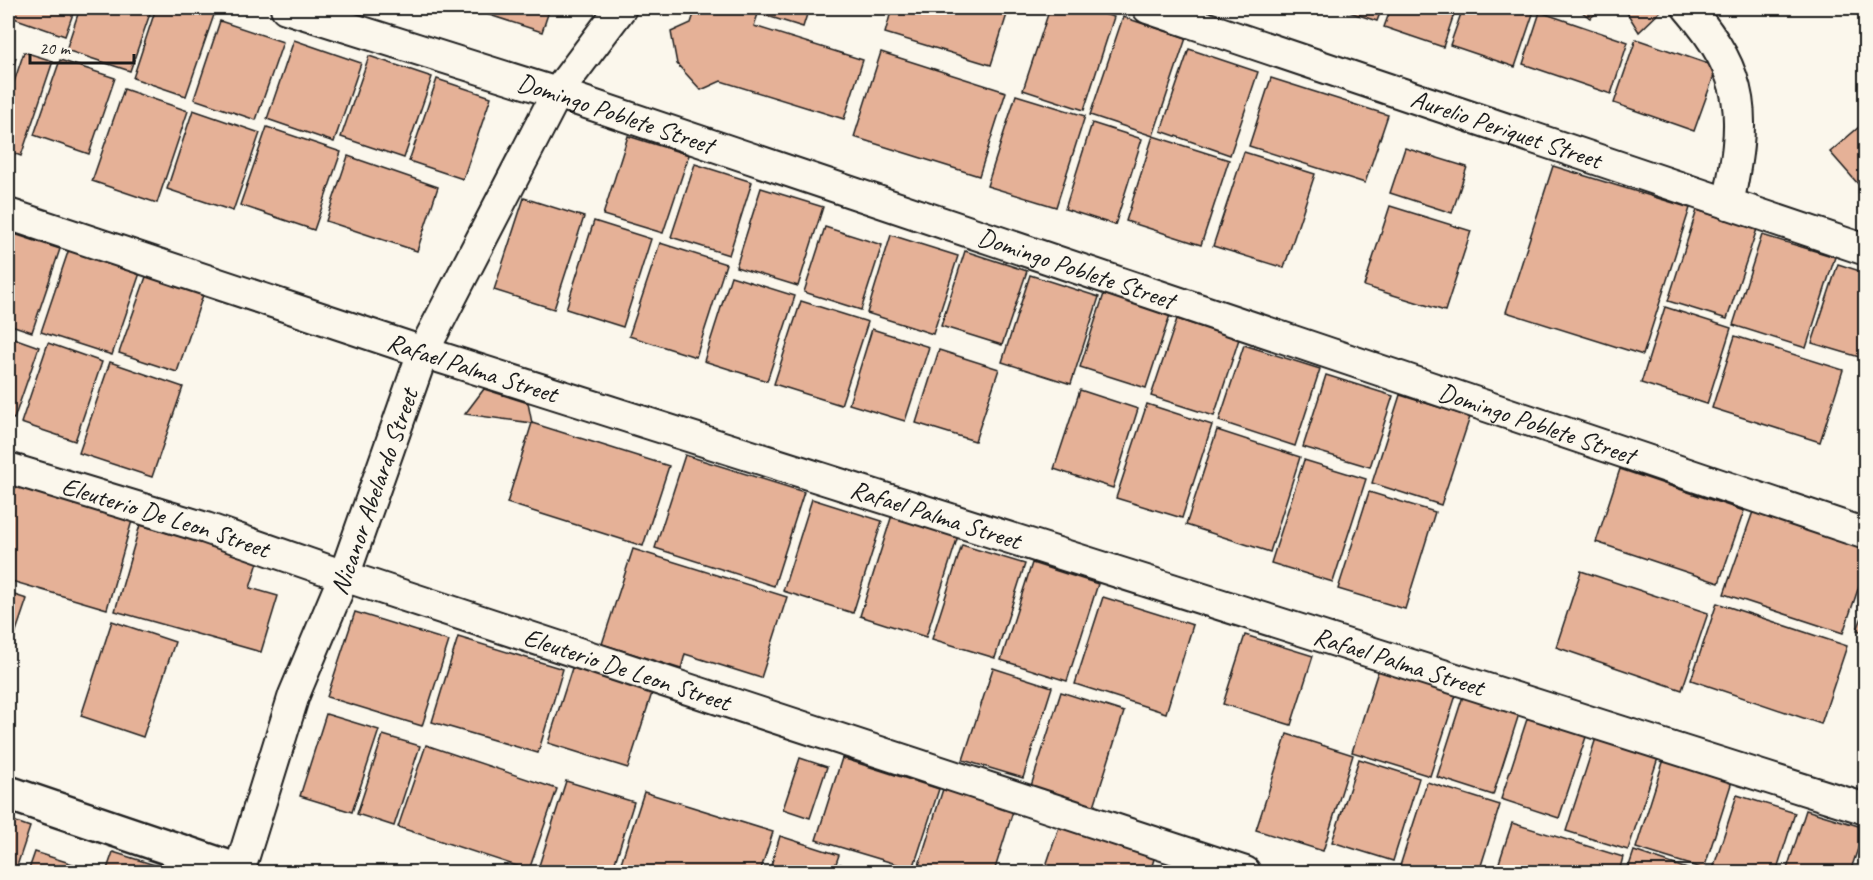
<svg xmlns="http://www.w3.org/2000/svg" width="1873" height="880" font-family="Caveat,sans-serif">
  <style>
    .building { fill: #e5b197; stroke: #1c1c1c; stroke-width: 1.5 }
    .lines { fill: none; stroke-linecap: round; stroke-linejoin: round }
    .minor-casing { stroke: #1c1c1c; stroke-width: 34 }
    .tertiary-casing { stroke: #1c1c1c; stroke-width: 38 }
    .minor { stroke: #fbf7ec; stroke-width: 30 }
    .tertiary { stroke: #fbf7ec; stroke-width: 33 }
    .labels { text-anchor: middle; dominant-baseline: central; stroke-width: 5; stroke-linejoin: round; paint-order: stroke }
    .street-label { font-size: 26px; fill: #1c1c1c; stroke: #fbf7ec }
  </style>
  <rect width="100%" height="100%" fill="#fbf7ec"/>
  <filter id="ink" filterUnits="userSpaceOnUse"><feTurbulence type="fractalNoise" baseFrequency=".0167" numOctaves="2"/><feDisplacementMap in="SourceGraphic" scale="12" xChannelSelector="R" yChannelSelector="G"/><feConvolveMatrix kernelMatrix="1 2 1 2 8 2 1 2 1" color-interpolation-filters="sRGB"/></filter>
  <g filter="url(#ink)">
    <g class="building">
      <path d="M8,8H75L65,36L8,16Z"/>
      <path d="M80,8H152L130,71L66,50Z"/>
      <path d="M156,8H202L215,12L186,96L133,78Z"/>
      <path d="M468,8H550L542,32Z"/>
      <path d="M696,8H760L754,26L863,60L844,119L721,81L701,90L677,64L671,32L691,23Z"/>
      <path d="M766,8H809L803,27L764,15Z"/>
      <path d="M892,8H1009L991,65L885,33Z"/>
      <path d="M1050,8H1083L1114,17L1084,110L1023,90Z"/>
      <path d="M1337,8H1382L1377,21Z"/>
      <path d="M1391,8H1456L1443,47L1384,27Z"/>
      <path d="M1463,8H1535L1515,67L1450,45Z"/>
      <path d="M1577,8H1603L1590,18Z"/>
      <path d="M1624,8H1664L1639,32Z"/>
      <path d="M1540,12L1628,42L1611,94L1523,64Z"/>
      <path d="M1123,17L1186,38L1153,136L1090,115Z"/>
      <path d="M220,21L283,42L256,120L194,99Z"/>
      <path d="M1636,39L1717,67L1694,131L1614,103Z"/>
      <path d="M294,40L361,63L334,142L267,119Z"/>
      <path d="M1189,49L1258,72L1230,155L1161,131Z"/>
      <path d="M24,52L53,61L21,156L8,151V100Z"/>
      <path d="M881,52L1006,92L979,176L854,137Z"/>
      <path d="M8,55L16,58L8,82Z"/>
      <path d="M369,56L432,77L404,158L341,137Z"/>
      <path d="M60,60L115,78L89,154L34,135Z"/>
      <path d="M1271,78L1388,115L1365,183L1249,146Z"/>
      <path d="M437,79L491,97L463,179L409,161Z"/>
      <path d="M124,89L188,111L157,203L92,181Z"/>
      <path d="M1016,95L1085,116L1056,207L987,186Z"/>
      <path d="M193,110L260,133L233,211L167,189Z"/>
      <path d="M1866,121V193L1830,152Z"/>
      <path d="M1092,123L1142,139L1115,225L1065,209Z"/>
      <path d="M267,127L341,152L314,230L240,205Z"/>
      <path d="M628,136L689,155L663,233L603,215Z"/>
      <path d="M1153,136L1229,160L1201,245L1126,221Z"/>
      <path d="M1405,148L1467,167L1452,213L1390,193Z"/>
      <path d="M1244,152L1315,174L1284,268L1213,246Z"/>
      <path d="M348,156L438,187L417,251L326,221Z"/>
      <path d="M695,164L752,182L729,255L671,237Z"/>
      <path d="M1553,166L1690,208L1643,355L1506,312Z"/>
      <path d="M761,188L823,207L798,286L736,267Z"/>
      <path d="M524,198L584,217L554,309L494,290Z"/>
      <path d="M1390,206L1471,231L1445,311L1364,286Z"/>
      <path d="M1697,210L1757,229L1727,319L1668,301Z"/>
      <path d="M594,221L651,239L623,327L566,309Z"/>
      <path d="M825,227L882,245L861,310L804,292Z"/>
      <path d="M8,232L60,249L32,332L8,324Z"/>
      <path d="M891,235L958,256L933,334L867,313Z"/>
      <path d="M1762,235L1835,257L1806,348L1733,325Z"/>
      <path d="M660,243L726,264L696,357L629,336Z"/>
      <path d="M69,249L140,273L112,355L41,332Z"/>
      <path d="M965,251L1027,271L1002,345L941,326Z"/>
      <path d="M1838,264L1866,273V359L1812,343Z"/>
      <path d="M147,274L204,292L177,372L119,353Z"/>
      <path d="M1030,275L1099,297L1071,384L1002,362Z"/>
      <path d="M731,276L795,296L767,381L704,361Z"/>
      <path d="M1104,294L1170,315L1146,388L1080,367Z"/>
      <path d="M801,301L868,322L841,405L774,384Z"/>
      <path d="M1665,307L1731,328L1707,404L1641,383Z"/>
      <path d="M1177,319L1239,339L1214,416L1151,396Z"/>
      <path d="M872,329L929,347L905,421L849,404Z"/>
      <path d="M8,336L39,347L14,419L8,417Z"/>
      <path d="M1735,336L1843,370L1820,442L1712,408Z"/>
      <path d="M48,343L102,362L75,441L21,423Z"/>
      <path d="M1244,345L1320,369L1295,446L1219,421Z"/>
      <path d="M939,350L999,369L975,441L916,423Z"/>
      <path d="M110,362L183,387L152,477L79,453Z"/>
      <path d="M1326,375L1393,396L1370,467L1303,447Z"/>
      <path d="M484,389L528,403L532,423L465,414Z"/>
      <path d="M1080,390L1138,409L1113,488L1054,469Z"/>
      <path d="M1400,395L1470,417L1441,505L1372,483Z"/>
      <path d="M1147,404L1212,425L1182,518L1116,498Z"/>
      <path d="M532,423L669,466L643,546L507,503Z"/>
      <path d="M1217,430L1300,457L1270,552L1186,525Z"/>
      <path d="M685,455L804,492L774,586L655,548Z"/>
      <path d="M1304,460L1366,479L1333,582L1271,563Z"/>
      <path d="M1620,469L1744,511L1719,583L1596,542Z"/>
      <path d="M8,480L133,517L107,609L8,580Z"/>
      <path d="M1369,492L1435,512L1405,609L1338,589Z"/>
      <path d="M812,499L882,521L853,613L783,591Z"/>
      <path d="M1756,503L1866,540V566L1843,633L1724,594Z"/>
      <path d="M892,515L958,536L926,637L860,616Z"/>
      <path d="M140,525L259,559L250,588L278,596L261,652L115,611Z"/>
      <path d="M962,545L1025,564L995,658L932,639Z"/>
      <path d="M633,549L787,597L761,678L685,654L681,669L602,644Z"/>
      <path d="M1032,563L1098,584L1067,681L1001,660Z"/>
      <path d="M1581,571L1708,613L1682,690L1556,647Z"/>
      <path d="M8,593L27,599L8,655Z"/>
      <path d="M1103,597L1193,625L1166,713L1075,684Z"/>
      <path d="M1717,603L1847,646L1821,724L1691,680Z"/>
      <path d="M1866,607V633L1857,630Z"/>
      <path d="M355,612L449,641L422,726L327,697Z"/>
      <path d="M112,621L175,642L143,737L81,716Z"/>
      <path d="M1245,635L1313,656L1291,725L1223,704Z"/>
      <path d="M458,637L563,669L538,753L432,722Z"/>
      <path d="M573,665L653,690L628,768L548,743Z"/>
      <path d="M1380,665L1458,689L1430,776L1352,752Z"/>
      <path d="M993,668L1052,687L1023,778L963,760Z"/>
      <path d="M1061,692L1124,712L1094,806L1031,786Z"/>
      <path d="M1464,693L1520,711L1493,795L1437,777Z"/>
      <path d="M1529,713L1588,731L1559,818L1501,799Z"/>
      <path d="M326,714L379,730L352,812L300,796Z"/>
      <path d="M1287,734L1353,755L1323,851L1256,830Z"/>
      <path d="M383,735L420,746L394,826L357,814Z"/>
      <path d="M1596,738L1658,758L1628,850L1566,831Z"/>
      <path d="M426,745L557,789L529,870L398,827Z"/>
      <path d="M1665,756L1733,778L1704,869L1636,848Z"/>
      <path d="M800,758L827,767L810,818L783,809Z"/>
      <path d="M842,758L939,789L913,869L816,840Z"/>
      <path d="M1359,759L1419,778L1393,861L1332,842Z"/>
      <path d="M566,781L634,802L612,872H537Z"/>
      <path d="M1427,782L1500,805L1479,872H1398Z"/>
      <path d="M943,789L1013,811L994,872H945L919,865Z"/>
      <path d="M644,792L773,832L760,872H618Z"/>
      <path d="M1737,795L1795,813L1776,872H1712Z"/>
      <path d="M1806,810L1865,828L1850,872H1786Z"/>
      <path d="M8,819L30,827L15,872H8Z"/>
      <path d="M1512,823L1623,857L1619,872H1496Z"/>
      <path d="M1059,827L1155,856L1150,872H1044Z"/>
      <path d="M780,836L839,855L833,872H769Z"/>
      <path d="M1634,851L1696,872H1627Z"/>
      <path d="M35,852L98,872H28Z"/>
      <path d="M113,852L177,872H106Z"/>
      <path d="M1866,853V872H1859Z"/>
      <path d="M840,864L866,872H838Z"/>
    </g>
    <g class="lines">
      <defs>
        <g id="minor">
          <path id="s1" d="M286,8L557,93L1866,534"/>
          <path id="s2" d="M1148,8L1866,250"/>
          <path d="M1688,8C1748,77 1746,118 1728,204"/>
          <path id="s3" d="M8,214L423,352L1866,809"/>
          <path id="s4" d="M8,468L206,528L344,576L1245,872"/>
          <path id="s5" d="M239,872L294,695L344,576L423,352L557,93L621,8"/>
        </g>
        <path id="tertiary" d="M8,793L241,872"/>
      </defs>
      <use href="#minor" class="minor-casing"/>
      <use href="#tertiary" class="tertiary-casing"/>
      <use href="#minor" class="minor"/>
      <use href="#tertiary" class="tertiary"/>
    </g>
  </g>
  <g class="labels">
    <g class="street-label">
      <text stroke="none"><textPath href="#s1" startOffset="346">Domingo Poblete Street</textPath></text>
      <text stroke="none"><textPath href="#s2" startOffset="378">Aurelio Periquet Street</textPath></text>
      <text stroke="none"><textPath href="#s1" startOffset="832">Domingo Poblete Street</textPath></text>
      <text stroke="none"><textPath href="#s3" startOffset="489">Rafael Palma Street</textPath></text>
      <text stroke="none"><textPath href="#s1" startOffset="1318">Domingo Poblete Street</textPath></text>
      <text stroke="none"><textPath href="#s5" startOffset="404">Nicanor Abelardo Street</textPath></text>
      <text stroke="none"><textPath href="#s3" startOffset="975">Rafael Palma Street</textPath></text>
      <text stroke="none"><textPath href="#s4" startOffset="165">Eleuterio De Leon Street</textPath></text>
      <text stroke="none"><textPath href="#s3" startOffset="1461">Rafael Palma Street</textPath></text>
      <text stroke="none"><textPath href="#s4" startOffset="651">Eleuterio De Leon Street</textPath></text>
    </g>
  </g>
  <rect width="1873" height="880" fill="none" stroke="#fbf7ec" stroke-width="30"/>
  <rect x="15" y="15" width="1843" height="850" fill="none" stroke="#1c1c1c" stroke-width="2" filter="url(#ink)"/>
  <path d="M30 54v9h104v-9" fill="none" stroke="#1c1c1c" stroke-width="3"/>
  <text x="39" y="54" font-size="18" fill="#1c1c1c" stroke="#fbf7ec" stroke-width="4.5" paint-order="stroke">20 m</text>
</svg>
